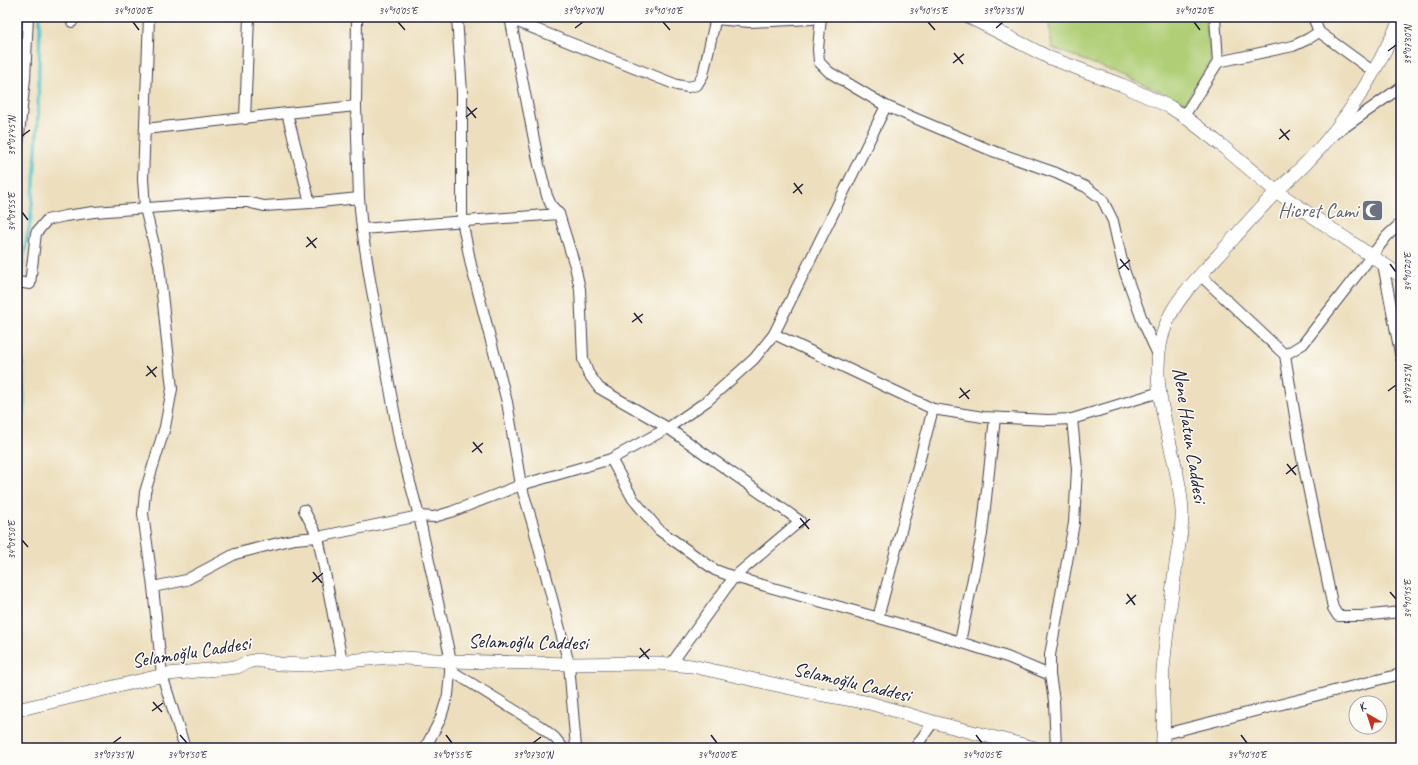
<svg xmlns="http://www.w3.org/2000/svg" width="1418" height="765" font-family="Caveat,sans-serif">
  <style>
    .green { fill: #afce75; stroke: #687858 }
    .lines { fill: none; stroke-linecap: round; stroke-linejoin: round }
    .stream { stroke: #51bfc5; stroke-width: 3.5 }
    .minor-casing { stroke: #403e4e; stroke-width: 12 }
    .tertiary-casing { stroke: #403e4e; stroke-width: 14 }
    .secondary-casing { stroke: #403e4e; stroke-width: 16 }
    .minor { stroke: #fff; stroke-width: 10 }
    .tertiary { stroke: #fff; stroke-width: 13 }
    .secondary { stroke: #fff; stroke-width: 14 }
    .ticks { fill: none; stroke: #22223b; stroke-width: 1.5 }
    .labels { text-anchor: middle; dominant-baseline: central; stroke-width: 3; stroke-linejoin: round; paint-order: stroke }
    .worship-label { font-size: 20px; fill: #5b616d; stroke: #fdfcf7; text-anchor: end }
    .street-label { font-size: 20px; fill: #22223b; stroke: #fdfcf7 }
    .neatline { fill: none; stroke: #22223b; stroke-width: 1.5 }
    .ticks-label { font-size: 10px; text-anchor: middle; fill: #22223b }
  </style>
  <rect width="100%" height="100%" fill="#fdfcf7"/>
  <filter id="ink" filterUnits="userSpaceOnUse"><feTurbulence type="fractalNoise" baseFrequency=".025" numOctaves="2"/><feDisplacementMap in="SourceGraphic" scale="8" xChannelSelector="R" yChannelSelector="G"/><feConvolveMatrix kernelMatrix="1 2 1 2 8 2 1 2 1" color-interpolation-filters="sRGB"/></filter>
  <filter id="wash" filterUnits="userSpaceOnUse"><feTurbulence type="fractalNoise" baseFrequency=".012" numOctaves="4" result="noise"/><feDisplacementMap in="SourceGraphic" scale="16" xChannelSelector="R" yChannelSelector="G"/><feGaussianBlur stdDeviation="0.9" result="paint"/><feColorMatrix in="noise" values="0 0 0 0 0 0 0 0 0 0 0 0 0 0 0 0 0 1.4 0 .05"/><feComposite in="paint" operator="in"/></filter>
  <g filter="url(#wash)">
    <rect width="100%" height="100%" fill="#eddfbd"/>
    <path class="green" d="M1048,17H1205L1211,59L1185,103L1112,71L1052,48Z"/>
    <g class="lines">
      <g class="stream">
        <path d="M17,302L23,259L30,224L34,184L38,116L40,17"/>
        <path d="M17,335L22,358L24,403L17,467"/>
      </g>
    </g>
  </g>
  <g filter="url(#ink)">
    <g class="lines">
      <defs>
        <g id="minor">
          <path d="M72,17V22"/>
          <path d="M149,17L143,179L145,208L159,265L172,389L165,427L145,492L143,514L153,587L162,675L185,748"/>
          <path d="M357,17L356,106L359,198L362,229L370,280L401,449L419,516L451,661L448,695L440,720L425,748"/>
          <path d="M457,17L462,93V220L471,265L507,402L521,485L533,525L569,664L576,748"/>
          <path d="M505,17L677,85L688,87L697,85L703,75L716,17"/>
          <path d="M510,17L539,165L547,196L551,205L559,214"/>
          <path d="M821,17L818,49L819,62L829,72L886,106L990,150L1056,173L1086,187L1102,199L1113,221L1124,270L1143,322L1159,357"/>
          <path d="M1313,17L1319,32L1374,72"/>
          <path d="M1218,62L1293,46L1308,39L1319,32"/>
          <path d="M287,113L356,106"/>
          <path d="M1184,116L1218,62L1215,17"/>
          <path d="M245,119L249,17"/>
          <path d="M145,129L287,113L310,203"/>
          <path d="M1335,134L1401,87"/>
          <path d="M17,153L25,79L28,17"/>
          <path d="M362,229L559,214L575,266L580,289L583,359L588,373L599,388L668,428L800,521L734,577L671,664"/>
          <path d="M1383,264L1401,358"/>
          <path d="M1200,275L1285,355L1301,453L1333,608L1338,616H1361L1401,612"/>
          <path d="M17,282L30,284L36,233L47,220L65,216L94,212L228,202H247L264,206L310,203L359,198"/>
          <path d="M774,334L933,409L983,417L1048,420L1072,419L1160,392"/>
          <path d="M1285,355L1303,344L1387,236L1401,223"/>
          <path d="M611,459L633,499L659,530L715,570L734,577L925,631L1007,657L1050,675"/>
          <path d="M304,510L318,537L342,661"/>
          <path d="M153,587L186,580L235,554L266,546L295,539L318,537L419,516L434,517L451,512L521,485L611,459L668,428L707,401L754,359L774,334L886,106"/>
          <path d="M878,618L933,409"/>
          <path d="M960,642L982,534L995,418"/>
          <path d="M450,670L540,726L555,738L563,748"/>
          <path d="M1164,734L1401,674"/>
          <path d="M915,748L933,722"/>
          <path d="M1056,748L1054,701L1050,675V655L1074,523L1077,469L1072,419"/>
        </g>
        <g id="tertiary">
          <path d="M969,17L1050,58L1122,85L1170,107L1184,116L1221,145L1277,192L1401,276"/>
          <path d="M17,710L168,674L237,667L248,662L257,660L279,664L306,665L389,657L451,661L569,664L657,663L692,666L813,693L870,703L933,722L1035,748"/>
          <path d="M1162,748C1166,722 1161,696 1163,670C1166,635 1171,599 1176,564C1178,547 1183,529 1182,511C1179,450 1141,382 1167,322C1177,298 1197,279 1214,260C1234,238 1254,215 1275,193C1286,182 1299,171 1310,159C1350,118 1377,69 1401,18"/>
        </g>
        <path id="secondary" d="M715,17L750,20L812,17"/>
      </defs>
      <use href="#minor" class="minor-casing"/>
      <use href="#tertiary" class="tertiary-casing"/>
      <use href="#secondary" class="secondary-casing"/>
      <use href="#minor" class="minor"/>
      <use href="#tertiary" class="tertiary"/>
      <use href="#secondary" class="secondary"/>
    </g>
  </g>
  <path class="ticks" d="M133,22L139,30M398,22L405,30M663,22L670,30M928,22L935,30M1194,22L1200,30M575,28L583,22M996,28L1003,22M1388,51L1396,45M954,53L963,64M953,63L964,54M467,107L476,118M466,117L477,108M1280,129L1289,140M22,136L30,130M1279,139L1290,130M794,183L802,194M793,193L803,184M22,212L28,220M307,237L316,248M306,247L317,238M1120,259L1129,270M1390,264L1396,272M1119,269L1130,260M634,313L642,323M632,322L643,314M147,366L156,377M146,376L157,367M960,388L969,399M1388,391L1396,385M959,398L970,390M473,442L482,453M472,452L483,443M1287,464L1296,475M1286,474L1297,465M800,518L809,529M799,528L810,519M22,540L28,547M313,572L322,583M312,582L323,573M1390,592L1396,599M1127,594L1135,605M1126,604L1136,595M640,648L649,659M639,658L650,649M153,702L162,712M152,711L163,703M180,735L187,743M446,735L452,743M711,735L717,743M976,735L982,743M1241,735L1247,743M113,743L121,737M533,743L541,737"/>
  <defs>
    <symbol id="mosque-square" viewBox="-11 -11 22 22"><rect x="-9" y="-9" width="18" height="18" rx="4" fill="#6b7280" stroke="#fdfcf7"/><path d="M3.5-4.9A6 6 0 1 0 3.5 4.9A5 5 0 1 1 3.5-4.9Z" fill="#fff"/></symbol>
  </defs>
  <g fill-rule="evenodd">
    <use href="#mosque-square" x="1360" y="198" width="25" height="25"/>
  </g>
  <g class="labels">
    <g class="worship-label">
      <text x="1358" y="210">Hicret Cami</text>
    </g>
    <g class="street-label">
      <text transform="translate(1190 435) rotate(81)">Nene Hatun Caddesi</text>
      <text transform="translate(528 642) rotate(1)">Selamoğlu Caddesi</text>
      <text transform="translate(191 652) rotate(-9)">Selamoğlu Caddesi</text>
      <text transform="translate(852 682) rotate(13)">Selamoğlu Caddesi</text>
    </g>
  </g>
  <rect width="1418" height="765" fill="none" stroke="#fdfcf7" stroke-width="44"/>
  <g transform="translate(1368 715) rotate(321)"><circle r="19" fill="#fdfcf7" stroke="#a5a5ac"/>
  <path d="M0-3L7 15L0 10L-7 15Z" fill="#c8321e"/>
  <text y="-6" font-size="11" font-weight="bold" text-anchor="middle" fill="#22223b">K</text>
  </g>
  <rect x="22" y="22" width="1374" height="721" class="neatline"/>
  <g class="ticks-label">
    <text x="133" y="14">34°10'00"E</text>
    <text x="398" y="14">34°10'05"E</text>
    <text x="583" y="14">39°07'40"N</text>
    <text x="663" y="14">34°10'10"E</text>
    <text x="928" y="14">34°10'15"E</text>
    <text x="1003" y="14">39°07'35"N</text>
    <text x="1194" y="14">34°10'20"E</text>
    <text transform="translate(1407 45) rotate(-90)" y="4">39°07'30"N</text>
    <text transform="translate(11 136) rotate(-90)" y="4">39°07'45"N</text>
    <text transform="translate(11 212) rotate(-90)" y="4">34°09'55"E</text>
    <text transform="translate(1407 272) rotate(-90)" y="4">34°10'20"E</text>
    <text transform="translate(1407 385) rotate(-90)" y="4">39°07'25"N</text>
    <text transform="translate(11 540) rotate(-90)" y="4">34°09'50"E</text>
    <text transform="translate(1407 599) rotate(-90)" y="4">34°10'15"E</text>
    <text x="113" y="758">39°07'35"N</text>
    <text x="187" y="758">34°09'50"E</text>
    <text x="452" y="758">34°09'55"E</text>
    <text x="533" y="758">39°07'30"N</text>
    <text x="717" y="758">34°10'00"E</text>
    <text x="982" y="758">34°10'05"E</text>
    <text x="1247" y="758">34°10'10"E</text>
  </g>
</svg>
